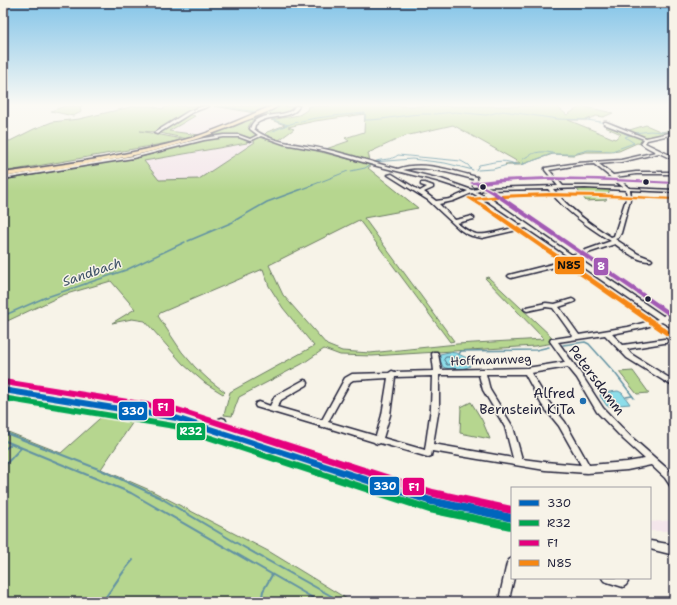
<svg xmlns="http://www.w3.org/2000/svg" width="677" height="605" font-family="'Shantell Sans',sans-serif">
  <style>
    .built { fill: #f4e6eb }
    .green { fill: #b6d68f; stroke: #6c7c65 }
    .water { fill: #8ddde9; stroke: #6292a3 }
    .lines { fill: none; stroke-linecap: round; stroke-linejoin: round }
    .shore { stroke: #4d6d81; stroke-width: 1 }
    .stream-far2 { stroke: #6292a3; stroke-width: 1 }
    .stream-far1 { stroke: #6292a3; stroke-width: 1.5 }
    .stream { stroke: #6292a3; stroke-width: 2 }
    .minor-casing { stroke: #22223b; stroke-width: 3 }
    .major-casing { stroke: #22223b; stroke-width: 3 }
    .minor { fill: #f7f3e8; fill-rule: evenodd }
    .major { fill: #faddab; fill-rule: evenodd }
    .bus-1-casing { stroke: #f7f3e8; stroke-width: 3 }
    .bus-2-casing { stroke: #f7f3e8; stroke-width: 3 }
    .bus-3-casing { stroke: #f7f3e8; stroke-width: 3 }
    .bus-4-casing { stroke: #f7f3e8; stroke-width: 3 }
    .bus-5-casing { stroke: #f7f3e8; stroke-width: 3 }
    .bus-1 { fill: #0065bd; fill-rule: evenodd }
    .bus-2 { fill: #00a651; fill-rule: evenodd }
    .bus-3 { fill: #e5007d; fill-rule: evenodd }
    .bus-4 { fill: #f68712; fill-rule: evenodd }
    .bus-5 { fill: #a25ab4; fill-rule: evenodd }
    .bus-dot { fill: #22223b; stroke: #f7f3e8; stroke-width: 1.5 }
    .poi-dot { fill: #1f6fb2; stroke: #f7f3e8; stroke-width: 1.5 }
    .labels { text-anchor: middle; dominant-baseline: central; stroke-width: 3; stroke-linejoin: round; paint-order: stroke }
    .street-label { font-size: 12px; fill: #22223b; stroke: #f7f3e8 }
    .water-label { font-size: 13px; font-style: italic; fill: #3d5166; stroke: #f7f3e8 }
    .near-street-label { font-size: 14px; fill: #22223b; stroke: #f7f3e8 }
    .near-poi-label { font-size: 14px; fill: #22223b; stroke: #f7f3e8; text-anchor: end }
    .line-badge { stroke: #f7f3e8; stroke-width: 1.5 }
    .badge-label { font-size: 11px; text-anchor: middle; font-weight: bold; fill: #fff }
    .pale-badge-label { font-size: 11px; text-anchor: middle; font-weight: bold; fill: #111 }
  </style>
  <rect width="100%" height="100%" fill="#f7f3e8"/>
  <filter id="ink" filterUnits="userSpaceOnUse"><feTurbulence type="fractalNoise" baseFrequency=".025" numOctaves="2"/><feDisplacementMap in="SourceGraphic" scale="8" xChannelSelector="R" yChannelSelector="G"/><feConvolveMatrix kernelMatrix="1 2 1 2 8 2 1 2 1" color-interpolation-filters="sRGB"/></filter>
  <g filter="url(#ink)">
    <g class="built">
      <path d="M212,106L255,113L199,135L168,131Z"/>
      <path d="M256,142L199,179L159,180L144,161Z"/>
      <path d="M3,382L136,404L202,417L426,489L469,499L512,506V511L445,498L228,428L177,414L3,385Z"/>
      <path d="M674,520V531H650V522Z"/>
    </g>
    <g class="green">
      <path d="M65,106H82H80L81,112L73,116L51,111Z"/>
      <path d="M135,106H152L162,109L169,106H204L190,111L155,132L140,131L182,139L179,141L3,172V139L10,141L34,129L52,122L79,119Z"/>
      <path d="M214,106H272L255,113Z"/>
      <path d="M279,106L293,107C287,119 253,109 248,128L257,136L248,139L229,135L194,140L225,129Z"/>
      <path d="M308,106H556L567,115L581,106L613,113L603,117L596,116L586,120H568L615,139L621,134L605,127L609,125L626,131L646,125L662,132L674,129V132L644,139L641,144L637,143L619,151L611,152H586L573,155L553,154L520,165H506L505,164L520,163L453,125L405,136L368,153L370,161L376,162L374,163L323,150L349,141L345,138L364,132L365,114L315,121L288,127L294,129L279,140L264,135L267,132L285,125L271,120L299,115L307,110Z"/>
      <path d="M188,114L195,116L169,131L199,135L188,139L160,133Z"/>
      <path d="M224,136L238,137L247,141V143L144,161L159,180L199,179L255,142L252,140L262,137L372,165L368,168L418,208L364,218L454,341L450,342L359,220L269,265L283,295L327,345L342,351L370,353L457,344L544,339L485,278L488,277L553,338L554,343L535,346L372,356L340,355L324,349L302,364L239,397L232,416L224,415L230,392L314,346L283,308L269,286L263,269L160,313L158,316L182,352L195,367L209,380L225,392L223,394L205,383L183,364L145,321L132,319L112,323L135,309L111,281L63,295L3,323V180L141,157L204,139Z"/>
      <path d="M576,188L610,189L606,200L586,201Z"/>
      <path d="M633,371L649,393L637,394L619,372Z"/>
      <path d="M471,402L482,420L490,439L460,433L461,407Z"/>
      <path d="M108,411L137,416L101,469L152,491L270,552L352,602H3V430L61,453Z"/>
    </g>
    <g class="water">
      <path d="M449,352L456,353L467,358L470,366C464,370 449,370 443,367L440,360V354Z"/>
      <path d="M618,391L622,393L630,404L607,406L600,396L601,393Z"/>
    </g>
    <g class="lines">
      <path class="shore" d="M446,357H455L464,360L465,363L447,365L444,360Z"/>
      <g class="stream-far2">
        <path d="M219,106L256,112"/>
        <path d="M3,108L8,106"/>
        <path d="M434,114L455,112L486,115L503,111L558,119L587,120L601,122L628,135"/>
        <path d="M273,120L288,125"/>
        <path d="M272,132C297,117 337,116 365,113V120C387,120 409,113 431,114"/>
        <path d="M664,132H674"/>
        <path d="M635,133L650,131L663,132"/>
        <path d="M374,162C382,158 391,161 398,155L461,161L468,165L471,169"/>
        <path d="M374,162L412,159L445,163L473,170"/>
        <path d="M524,164L522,160C531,153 540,150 552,153"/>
        <path d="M476,170L479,165C493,163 501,158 515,164"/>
        <path d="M478,170L493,169L507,165L524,164L551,154H574L588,150L612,151L634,143L625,137L633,134"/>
        <path d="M351,171L365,168L370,165"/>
        <path d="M310,186L348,171"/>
      </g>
      <g class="stream-far1">
        <path d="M234,221L267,202L313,185"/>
        <path d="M188,241L233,222"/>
        <path d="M3,316L44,298L126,270L185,242"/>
        <path d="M563,345L585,342L589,344L615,373L634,398"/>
        <path d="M459,354L461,351L536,350L549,347"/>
        <path d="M626,397L632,396"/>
      </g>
      <g class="stream">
        <path d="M3,432L101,470L159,497L240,545L342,602"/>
        <path d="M3,440L131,493L320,602"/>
        <path d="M3,450L12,444"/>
        <path d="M3,467L21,448"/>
        <path d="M102,602C113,588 121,573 133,560"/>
        <path d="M261,602L263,591L272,575"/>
      </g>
      <defs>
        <g id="minor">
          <path d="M204,106H209L191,113L157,134L154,133L189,111Z"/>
          <path d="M295,106H299C295,117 276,116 266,119C262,120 258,122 255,125L254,129C272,144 302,144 324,149C349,154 374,163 398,169C423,160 452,171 477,177V186L475,187L473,186V179C454,174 422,164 403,170L441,179L472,190L483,188L558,186L545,170V168L578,163L621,160L656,152C651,149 645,147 641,143L644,139L604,124V122H606L646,138L674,132V134L647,140L645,143L674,157V160L659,153L621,162L599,164L613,175L636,172H674V174H636L616,177L629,188L674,190V192L630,190L631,196L621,233L618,238L615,239L638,254L651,259L652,260L651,261C638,262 625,251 615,244L576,257L663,316L674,310V315L667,319L674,324V329L662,322L643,328L612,334L623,345L664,339H666L667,341L666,343H664L627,349L631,354L674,381V387L627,358L605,335L558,342L581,374L603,408L630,436L671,472L674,477V488L671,487L665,478L651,465L627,470L587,473L545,470L478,459L432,451L431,456L428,457L380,443L378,444L375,443L374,442L325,427L323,428L320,427V426L256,407L255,405L256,403L259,402L270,406L275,396L304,380L307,381L308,383L307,385L281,400L277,407L322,420L345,378L352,374L389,373L392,371L395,372L434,371L432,354L433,352H437L438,354L441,370L527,368L565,362L550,341L551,339H553L573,336L553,308L546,307L527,311L525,310L524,309L525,308L527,307L546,303L555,304L572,299L574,300L575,301L574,302L559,307L579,335L628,327L658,319L575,262L511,278L509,277L508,276L509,275L572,259L526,228L482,238L472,236L465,233L459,229L428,200L388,175L392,174L420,191L427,187L421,185V183H425L433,186V188L424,192L436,201L450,199L468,191L437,181L377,166L324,151L284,144L261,136L250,141L239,137H224L204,140L133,158L3,179V177L133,156L204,138L224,135H239L250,139L258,135L250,129C255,108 288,121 295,106ZM594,164L623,187L585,186H563L549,170L578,165ZM585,188L626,190L627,196L614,236L611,237C590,224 569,209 553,189ZM548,189C565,211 588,227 611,241L572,255L491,199L476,192L483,190ZM472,193L487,201L523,225C512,228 486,236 476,234C469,232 463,228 457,223L474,219V218L471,216L469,217L455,220L439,204L453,201ZM568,367L577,378L597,412L624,440L645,459L627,462L589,465L565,422L548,401L531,373ZM486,374H525L542,405L559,426L581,465L545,462L522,459L513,427L490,390ZM439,375H479L483,390L505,427L513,458L433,444L439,408ZM432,376L431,408L425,450L383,438L390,415L395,377ZM388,378L382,415L376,436L328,422L350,382L353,380Z"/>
          <path d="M3,387L176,415L214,427L219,419L222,418L225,419L226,421L221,430L431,497L512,514V522L431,505L176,421L3,393Z"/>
          <path d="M650,541L674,545V555L650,549Z"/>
          <path d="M512,558V578H514L510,595L512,602H502L500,595L507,563L509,560Z"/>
          <path d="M602,578H625L626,579L628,582L626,585L623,587L604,581Z"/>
        </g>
        <path id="major" d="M272,106H278C268,113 254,117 242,122C166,155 84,164 3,177V173C66,164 129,156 191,138C219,130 245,117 272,106Z"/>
      </defs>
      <use href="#minor" class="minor-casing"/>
      <use href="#major" class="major-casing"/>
      <use href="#minor" class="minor"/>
      <use href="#major" class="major"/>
      <defs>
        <path id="bus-1" d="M3,387L176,415L431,497L512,514V522L431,505L176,421L3,393Z"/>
        <path id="bus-2" d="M3,395L174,423L429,505L510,522L512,523V529L510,530L429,513L174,429L3,401Z"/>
        <path id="bus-3" d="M4,379L178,407L433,489L512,506V514L433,497L178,413L4,385L3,384V380Z"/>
        <path id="bus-4" d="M549,193L599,194L674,198V200C608,197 542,194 476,200L487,206L671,332L672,334L671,336H667L483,208L467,198L469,197L472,198L499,195Z"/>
        <path id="bus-5" d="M548,177L598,178L674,182V184C609,181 544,177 480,184L496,192L674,314V319L672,318L492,194L475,184H472L470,183L472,182L497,179Z"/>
      </defs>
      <use href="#bus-1" class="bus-1-casing"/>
      <use href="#bus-2" class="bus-2-casing"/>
      <use href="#bus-3" class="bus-3-casing"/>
      <use href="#bus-4" class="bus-4-casing"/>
      <use href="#bus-5" class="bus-5-casing"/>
      <use href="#bus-1" class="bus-1"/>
      <use href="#bus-2" class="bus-2"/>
      <use href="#bus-3" class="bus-3"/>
      <use href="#bus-4" class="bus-4"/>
      <use href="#bus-5" class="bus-5"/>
    </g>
  </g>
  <linearGradient id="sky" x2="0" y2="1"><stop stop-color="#83c4e8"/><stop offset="0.55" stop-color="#fbfaf5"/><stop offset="1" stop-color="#fbfaf5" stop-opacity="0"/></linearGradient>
  <rect width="677" height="191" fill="url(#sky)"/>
  <g class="bus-dot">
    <circle cx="646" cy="182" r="3.5"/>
    <circle cx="483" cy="187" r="3.5"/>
    <circle cx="648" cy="299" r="3.5"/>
  </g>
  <circle class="poi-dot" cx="583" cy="401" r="4"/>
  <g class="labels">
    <g class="street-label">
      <text transform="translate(491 360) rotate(-2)">Hoffmannweg</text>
    </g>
    <g class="water-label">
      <text transform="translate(92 272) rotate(-19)">Sandbach</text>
    </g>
    <g class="near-street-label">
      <text transform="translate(597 380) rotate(53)">Petersdamm</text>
    </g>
    <g class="near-poi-label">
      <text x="575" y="393">Alfred<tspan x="575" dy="16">Bernstein KiTa</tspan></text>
    </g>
  </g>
  <g class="line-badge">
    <rect x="554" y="256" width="31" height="19" rx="4" fill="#f68712"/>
    <rect x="593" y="257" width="16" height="19" rx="4" fill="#a25ab4"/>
    <rect x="152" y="398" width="23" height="19" rx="4" fill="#e5007d"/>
    <rect x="118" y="401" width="30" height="20" rx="4" fill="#0065bd"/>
    <rect x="176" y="422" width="30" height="19" rx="4" fill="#00a651"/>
    <rect x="369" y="476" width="31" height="20" rx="4" fill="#0065bd"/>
    <rect x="402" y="477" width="23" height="19" rx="4" fill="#e5007d"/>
  </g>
  <g class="badge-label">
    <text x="601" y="270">8</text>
    <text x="163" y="411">F1</text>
    <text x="133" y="415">330</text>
    <text x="191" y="435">R32</text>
    <text x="385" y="490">330</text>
    <text x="414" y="491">F1</text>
  </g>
  <g class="pale-badge-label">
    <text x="569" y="269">N85</text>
  </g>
  <rect width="677" height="605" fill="none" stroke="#f7f3e8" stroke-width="16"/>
  <rect x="8" y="8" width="661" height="589" fill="none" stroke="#22223b" stroke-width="1.5" filter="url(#ink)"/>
  <rect x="511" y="487" width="140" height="92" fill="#f7f3e8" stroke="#a29fa3"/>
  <rect x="519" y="500" width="20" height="6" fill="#0065bd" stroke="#a29fa3"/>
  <text x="547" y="507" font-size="12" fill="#22223b">330</text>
  <rect x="519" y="520" width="20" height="6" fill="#00a651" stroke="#a29fa3"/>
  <text x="547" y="527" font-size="12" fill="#22223b">R32</text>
  <rect x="519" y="540" width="20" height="6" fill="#e5007d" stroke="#a29fa3"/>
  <text x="547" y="547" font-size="12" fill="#22223b">F1</text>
  <rect x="519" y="560" width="20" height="6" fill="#f68712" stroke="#a29fa3"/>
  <text x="547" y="567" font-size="12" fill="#22223b">N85</text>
</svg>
